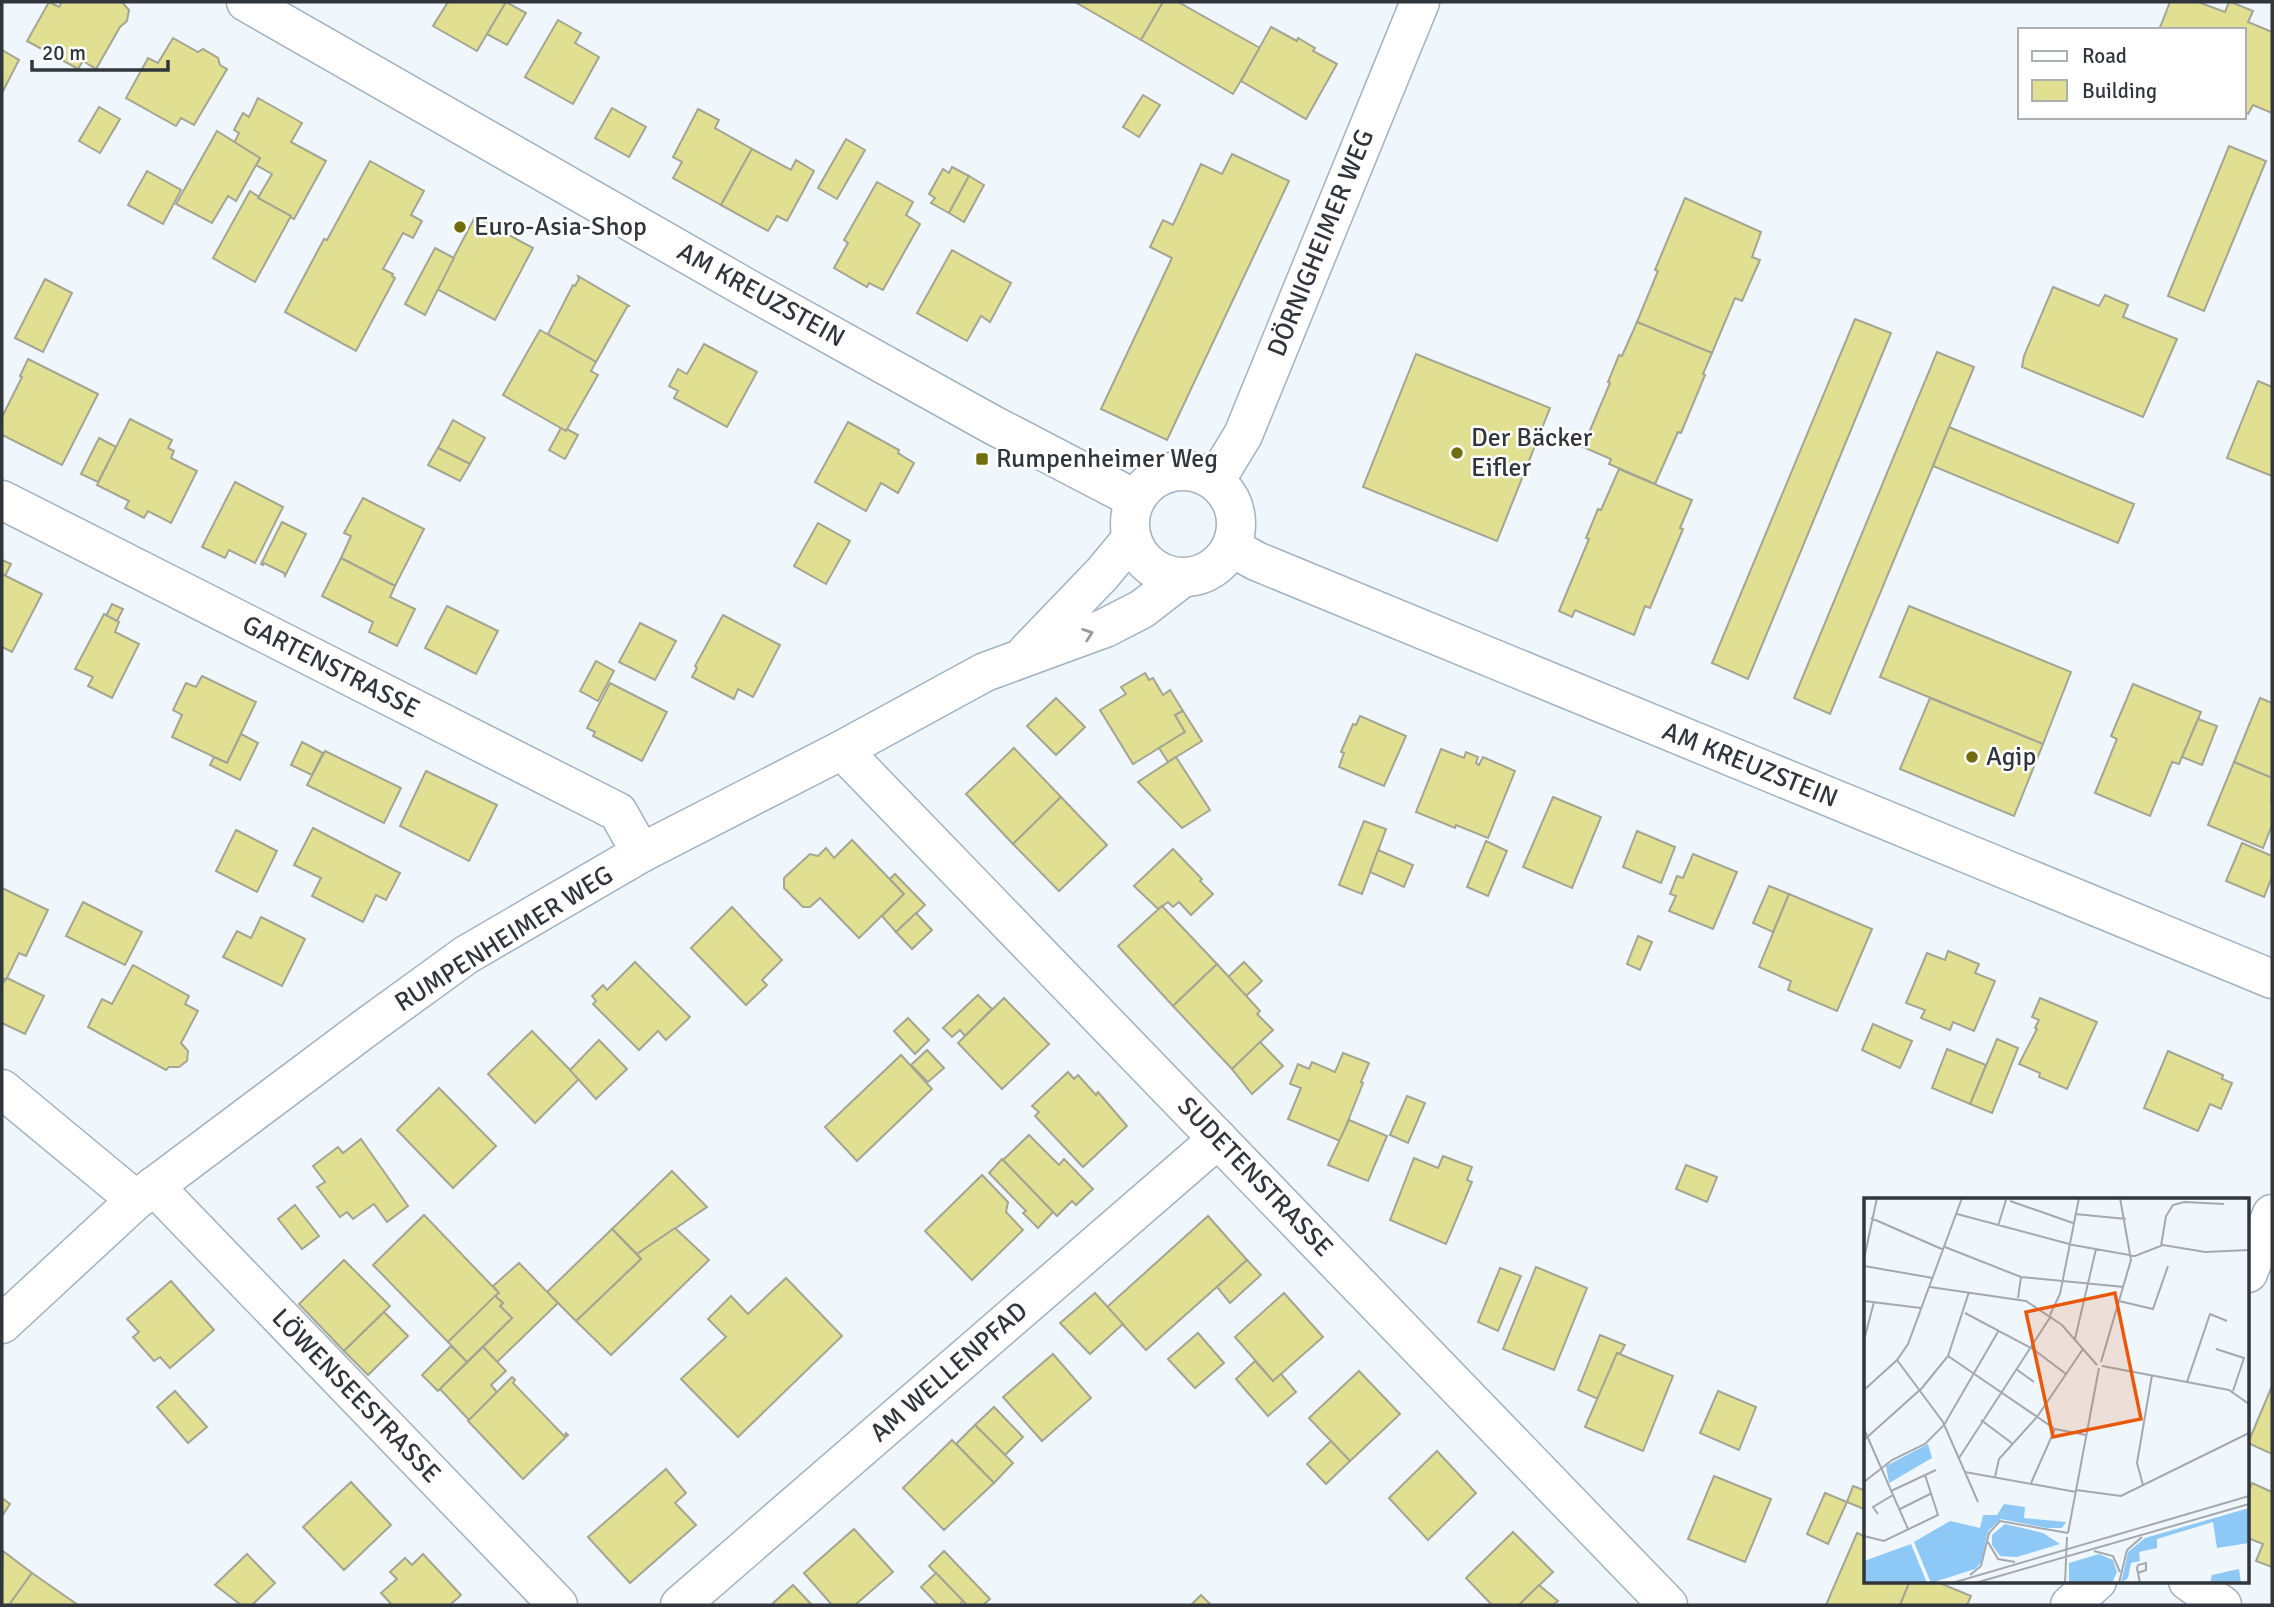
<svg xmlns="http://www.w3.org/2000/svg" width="2274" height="1607" font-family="Signika,sans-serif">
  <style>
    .building { fill: #e1e092; stroke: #a4a592; stroke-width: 2 }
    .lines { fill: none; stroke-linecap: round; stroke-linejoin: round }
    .minor-casing { stroke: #a2b2c0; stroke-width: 41 }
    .minor { stroke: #fff; stroke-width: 38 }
    .oneway { stroke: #989a9e }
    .poi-dot { fill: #706d0d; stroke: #fff; stroke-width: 2.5 }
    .labels { text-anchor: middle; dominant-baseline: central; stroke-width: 5; stroke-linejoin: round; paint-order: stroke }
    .poi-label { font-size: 26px; fill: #30363c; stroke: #fff; text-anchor: start }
    .street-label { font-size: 26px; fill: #30363c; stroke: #fff }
    .inset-road { fill: none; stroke: #a3a9af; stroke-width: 2 }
    .view { fill: #e8590c; fill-opacity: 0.15; stroke: #e8590c; stroke-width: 3.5 }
    .inset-edge { fill: none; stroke: #30363c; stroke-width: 3.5 }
  </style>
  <rect width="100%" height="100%" fill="#eff6fc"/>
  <g class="building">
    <path d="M49,2L59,7L62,2H122L129,10L127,21L120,27L96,69L83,61L78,69L27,41Z"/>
    <path d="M448,2H506L477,51L433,26Z"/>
    <path d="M506,2L526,13L507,45L487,34Z"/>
    <path d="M1075,2H1163L1141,40Z"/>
    <path d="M1163,2H1178L1260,48L1233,94L1141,40Z"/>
    <path d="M2170,2H2198L2225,12L2229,2H2231L2253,11L2248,22L2272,32V113L2253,105L2248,114L2244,112V30H2159Z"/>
    <path d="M558,20L581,33L575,43L599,57L573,104L525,77Z"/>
    <path d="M1271,27L1297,41L1298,38L1315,48L1313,51L1337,64L1306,119L1241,81Z"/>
    <path d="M173,38L198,52L203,49L218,58L220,65L227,69L194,125L181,118L176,126L126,98L148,58L158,63Z"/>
    <path d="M2,50L19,60L2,93Z"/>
    <path d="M1143,95L1160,105L1139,137L1123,127Z"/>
    <path d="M258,98L302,123L291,142L326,161L294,219L258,198L272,174L256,165L260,158L234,143L239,133L234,130L243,113L249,117Z"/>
    <path d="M99,107L120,119L100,153L79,141Z"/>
    <path d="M612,108L646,127L629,157L595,138Z"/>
    <path d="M698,109L719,120L715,128L752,149L721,205L673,178L682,162L673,157Z"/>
    <path d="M217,131L260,158L236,201L228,196L212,223L176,204Z"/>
    <path d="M846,139L865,150L837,199L818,188Z"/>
    <path d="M2229,146L2266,161L2204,311L2168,296Z"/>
    <path d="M752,149L791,170L796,160L814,171L787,221L777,216L768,231L721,205Z"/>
    <path d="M1232,154L1289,181L1167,440L1101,409L1172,258L1150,247L1163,220L1173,225L1201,164L1222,174Z"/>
    <path d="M370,161L424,191L411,215L422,221L413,238L403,233L383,269L393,274L392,276L395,278L356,351L285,312L324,239L327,240Z"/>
    <path d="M952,167L969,176L949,213L931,203L935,198L929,194L943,169L949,173Z"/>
    <path d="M147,171L181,190L163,224L128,205Z"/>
    <path d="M969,176L984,185L964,222L949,213Z"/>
    <path d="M877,182L913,202L906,215L920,224L883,290L869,283L867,287L834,268L848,243L844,240Z"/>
    <path d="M250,191L259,197L258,198L291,216L255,282L213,258Z"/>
    <path d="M1685,198L1761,232L1752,257L1760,260L1742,301L1735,298L1712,353L1637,322L1658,271L1655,270Z"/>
    <path d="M475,217L533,248L495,320L437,289Z"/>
    <path d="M435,248L454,258L425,315L405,304Z"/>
    <path d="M952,250L1011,283L990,322L981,316L967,341L917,313Z"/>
    <path d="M578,276L629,306L627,307L596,362L548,334L573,285L575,286L579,279Z"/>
    <path d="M45,279L72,293L43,352L15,338Z"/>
    <path d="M2053,287L2099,306L2105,295L2128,305L2123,317L2177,339L2143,417L2022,367L2024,356Z"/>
    <path d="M1855,319L1891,333L1748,679L1712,663Z"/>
    <path d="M1637,322L1712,353L1703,374L1705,375L1681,433L1678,432L1655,484L1609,464L1611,459L1583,447L1610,383L1608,382L1619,355L1622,356Z"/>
    <path d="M540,330L596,362L591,371L598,375L566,431L503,395Z"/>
    <path d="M704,344L757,372L727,427L674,398L678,391L669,386L678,369L687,374Z"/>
    <path d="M1937,352L1974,367L1830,714L1794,698Z"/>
    <path d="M1416,354L1550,408L1497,541L1363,487Z"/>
    <path d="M28,359L98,394L62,465L2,435V417L22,377L20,376Z"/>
    <path d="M2258,381L2272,387V476L2227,458Z"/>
    <path d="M130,419L172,440L168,448L174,451L171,458L197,471L171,523L148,511L144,518L125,508L129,501L97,485Z"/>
    <path d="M453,420L485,438L470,464L438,448Z"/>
    <path d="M848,422L899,450L898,453L914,463L898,493L881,483L866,511L815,482Z"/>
    <path d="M1949,427L2134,504L2118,543L1933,466Z"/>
    <path d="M561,428L566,431L567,429L578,435L565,459L549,450Z"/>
    <path d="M99,438L116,447L98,482L81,474Z"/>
    <path d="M438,448L470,464L460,481L428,465Z"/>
    <path d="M1619,469L1692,500L1680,528L1683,529L1650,608L1645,606L1634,635L1575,610L1572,617L1559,611L1589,539L1586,538L1598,509L1601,510Z"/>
    <path d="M235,482L283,507L255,563L229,550L225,558L202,547Z"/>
    <path d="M363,498L424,529L395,586L341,558L351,536L344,533Z"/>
    <path d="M282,522L306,534L285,576L284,573L264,563L263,565L261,564Z"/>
    <path d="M818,523L850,541L826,584L794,566Z"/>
    <path d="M341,558L395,586L390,597L415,609L397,646L369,632L373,622L322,596Z"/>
    <path d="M2,560L11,564L5,576L2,574Z"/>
    <path d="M2,574L42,594L12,652L2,647Z"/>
    <path d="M112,604L123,609L117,621L106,616Z"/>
    <path d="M447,606L498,631L476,674L425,648Z"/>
    <path d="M1909,606L2071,672L2043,744L1880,677Z"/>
    <path d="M104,614L119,622L115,632L139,644L112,698L88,686L93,677L75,669Z"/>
    <path d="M723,615L780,645L753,697L738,689L734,699L692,677L697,668L695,666Z"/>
    <path d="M640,623L676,641L655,680L619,662Z"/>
    <path d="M596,661L614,671L598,701L580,691Z"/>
    <path d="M1145,673L1149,680L1153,678L1163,695L1170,690L1183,711L1175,715L1185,732L1133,764L1100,710L1126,694L1121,687Z"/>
    <path d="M202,676L256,702L227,763L172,737L182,715L173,710L186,683L196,687Z"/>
    <path d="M610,683L667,712L642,761L593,736L595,732L587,728Z"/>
    <path d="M2133,684L2201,712L2179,764L2172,762L2150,816L2095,793L2117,739L2111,736Z"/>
    <path d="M1056,698L1085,727L1056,755L1027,726Z"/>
    <path d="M1930,698L2043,744L2014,816L1900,769Z"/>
    <path d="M2260,698L2272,703V778L2234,762Z"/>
    <path d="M1183,711L1202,741L1168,762L1159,748L1185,732L1175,715Z"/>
    <path d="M1360,716L1406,736L1384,786L1339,767L1344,753L1341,752L1353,724L1356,725Z"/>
    <path d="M2198,719L2217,726L2202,765L2182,757Z"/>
    <path d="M241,734L258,743L240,780L210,765L214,757L227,763Z"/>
    <path d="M302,742L323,753L312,775L291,765Z"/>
    <path d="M1014,748L1061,797L1013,844L966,794Z"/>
    <path d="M1441,749L1464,758L1466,752L1478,757L1476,763L1479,765L1483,757L1515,771L1488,838L1456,825L1455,828L1416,812Z"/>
    <path d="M325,751L401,788L384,823L307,785Z"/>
    <path d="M1176,757L1210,810L1182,828L1138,782Z"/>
    <path d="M2234,762L2272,778L2271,801H2272V825L2263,848L2208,825Z"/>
    <path d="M426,771L497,805L469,861L400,826Z"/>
    <path d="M1061,797L1107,845L1059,891L1013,844Z"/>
    <path d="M1553,797L1601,817L1572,888L1523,867Z"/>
    <path d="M1364,821L1386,829L1362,894L1339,885Z"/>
    <path d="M313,828L400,873L386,900L376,895L363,922L312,896L321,878L294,865Z"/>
    <path d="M236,830L277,851L257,892L216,871Z"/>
    <path d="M1637,831L1675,847L1661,883L1623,867Z"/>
    <path d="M852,840L904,894L859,938L820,898L810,907H803L784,888V878L810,854L818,856L826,848L834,858Z"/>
    <path d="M1486,841L1507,851L1488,896L1467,887Z"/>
    <path d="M2242,843L2272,856V877L2264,897L2226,881Z"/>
    <path d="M1173,849L1202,879L1200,881L1213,894L1191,915L1179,902L1173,907L1168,902L1158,909L1134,886Z"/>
    <path d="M1378,850L1413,865L1404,887L1370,872Z"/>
    <path d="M1693,854L1737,872L1713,929L1669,911L1676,896L1670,894L1677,876L1683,878Z"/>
    <path d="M895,874L925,905L896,932L882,916L904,894L890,879Z"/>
    <path d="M1769,886L1789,894L1773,932L1753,923Z"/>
    <path d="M2,888L48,910L26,956L19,953L6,980L2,978Z"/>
    <path d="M1789,894L1872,929L1837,1011L1788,990L1791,981L1759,967Z"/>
    <path d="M83,902L142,932L125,965L66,936Z"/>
    <path d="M1162,906L1217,964L1173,1006L1118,946Z"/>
    <path d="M732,907L782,960L762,980L767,985L746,1005L691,948Z"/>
    <path d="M916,913L932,930L912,949L896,932Z"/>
    <path d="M261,917L305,939L282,986L223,957L237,931L251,938Z"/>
    <path d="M1638,936L1652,942L1640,970L1627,964Z"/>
    <path d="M1948,951L1979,964L1975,973L1995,981L1974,1031L1953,1022L1950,1030L1921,1018L1925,1010L1906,1003L1927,953L1945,960Z"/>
    <path d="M635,962L690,1017L666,1040L658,1031L639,1050L593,1004L596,1001L592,996L603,985L607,990Z"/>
    <path d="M1244,962L1262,981L1246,996L1228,977Z"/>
    <path d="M1217,964L1260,1011L1257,1014L1273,1030L1232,1069L1173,1006Z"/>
    <path d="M133,965L189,996L185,1004L198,1011L181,1043L188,1051L187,1061L179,1067H169L166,1070L88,1027L102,999L112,1004Z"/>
    <path d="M7,978L44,996L25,1034L2,1023V984Z"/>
    <path d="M978,995L992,1009L965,1036L960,1030L952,1037L943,1028Z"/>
    <path d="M1004,998L1049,1044L1002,1089L958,1043Z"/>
    <path d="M2040,998L2097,1022L2067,1089L2039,1077L2040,1073L2019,1064L2037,1029L2035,1028L2039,1020L2032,1017Z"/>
    <path d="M908,1018L929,1040L915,1054L894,1031Z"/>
    <path d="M1873,1024L1912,1041L1900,1068L1862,1050Z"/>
    <path d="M532,1031L579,1079L535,1123L488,1074Z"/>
    <path d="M1997,1039L2018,1048L1992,1113L1970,1104Z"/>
    <path d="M599,1040L627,1069L596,1099L570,1070Z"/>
    <path d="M1260,1042L1283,1066L1252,1094L1232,1069Z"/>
    <path d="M1947,1049L1986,1065L1970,1104L1932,1088Z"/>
    <path d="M927,1050L944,1068L928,1082L911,1065Z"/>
    <path d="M2168,1051L2223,1075L2222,1079L2232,1083L2221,1109L2210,1104L2198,1131L2144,1108Z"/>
    <path d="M1343,1053L1369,1063L1361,1082L1363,1083L1340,1141L1288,1119L1301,1088L1290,1084L1298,1064L1309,1069L1312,1062L1335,1072Z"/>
    <path d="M901,1055L932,1089L857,1161L825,1127Z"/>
    <path d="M1068,1072L1074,1079L1078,1075L1096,1095L1098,1092L1127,1126L1083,1167L1035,1116L1039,1112L1032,1106Z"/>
    <path d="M439,1088L496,1146L453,1188L397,1130Z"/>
    <path d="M1407,1096L1425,1103L1408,1143L1390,1135Z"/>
    <path d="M1349,1120L1387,1136L1368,1181L1328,1165Z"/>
    <path d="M1029,1135L1059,1165L1064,1159L1093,1189L1076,1205L1072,1201L1057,1216L1003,1160Z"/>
    <path d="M361,1139L408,1206L387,1222L374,1204L353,1219L347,1212L340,1217L317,1187L325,1182L313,1166L338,1147L343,1153Z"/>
    <path d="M1443,1156L1472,1167L1467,1180L1472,1182L1446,1244L1390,1220L1414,1158L1438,1168Z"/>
    <path d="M1002,1159L1053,1212L1038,1228L1023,1213L1026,1211L989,1173Z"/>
    <path d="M1686,1165L1717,1177L1707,1202L1676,1189Z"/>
    <path d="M672,1171L707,1207L637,1254L612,1229Z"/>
    <path d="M982,1175L1008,1202L1006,1212L1023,1230L972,1280L925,1231Z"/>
    <path d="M295,1205L319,1236L302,1249L278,1219Z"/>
    <path d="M424,1215L499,1293L448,1342L373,1265Z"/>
    <path d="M1208,1216L1247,1260L1146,1350L1107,1307Z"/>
    <path d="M675,1228L709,1260L611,1355L576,1321L641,1259L637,1254Z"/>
    <path d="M612,1229L641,1259L576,1321L547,1292Z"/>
    <path d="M344,1260L390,1306L344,1351L299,1304Z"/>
    <path d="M1247,1260L1261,1275L1230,1303L1217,1287Z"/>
    <path d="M519,1263L558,1303L497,1362L483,1347L512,1318L500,1306L503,1303L495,1296L499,1293L493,1286Z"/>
    <path d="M1536,1267L1587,1288L1554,1370L1503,1349Z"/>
    <path d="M1500,1268L1521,1276L1498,1331L1478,1322Z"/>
    <path d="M786,1278L842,1336L738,1437L681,1379L726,1337L708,1319L731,1296L748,1314Z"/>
    <path d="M171,1281L214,1330L170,1368L160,1357L154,1361L133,1337L139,1332L127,1319Z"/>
    <path d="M1095,1293L1123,1324L1090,1354L1060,1323Z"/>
    <path d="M1284,1293L1323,1337L1273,1381L1235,1337Z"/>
    <path d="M495,1296L503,1303L500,1306L512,1318L467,1362L448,1342Z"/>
    <path d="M384,1312L408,1336L368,1375L344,1351Z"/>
    <path d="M1198,1333L1224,1363L1195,1388L1168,1359Z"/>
    <path d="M1600,1335L1625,1345L1620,1354L1617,1353L1598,1399L1578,1390Z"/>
    <path d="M451,1346L467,1362L438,1391L422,1375Z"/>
    <path d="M483,1347L506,1371L491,1385L497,1392L469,1420L440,1389Z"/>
    <path d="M1617,1353L1673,1376L1643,1451L1585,1427Z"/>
    <path d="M1053,1354L1091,1398L1042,1441L1003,1397Z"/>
    <path d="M1255,1361L1273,1381L1281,1374L1296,1392L1268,1416L1236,1379Z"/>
    <path d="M1359,1371L1400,1414L1350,1461L1309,1418Z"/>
    <path d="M512,1377L515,1380L513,1383L564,1436L566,1433L568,1435L523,1479L468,1421Z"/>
    <path d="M2272,1386V1454L2248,1443Z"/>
    <path d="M175,1391L207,1427L188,1443L157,1407Z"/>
    <path d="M1718,1391L1756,1407L1739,1450L1700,1433Z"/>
    <path d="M994,1407L1023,1437L1005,1455L975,1425Z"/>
    <path d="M975,1425L1013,1463L994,1483L956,1444Z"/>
    <path d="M952,1440L994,1483L944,1530L903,1488Z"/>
    <path d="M1331,1441L1350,1461L1326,1484L1307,1464Z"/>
    <path d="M1437,1451L1476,1493L1428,1540L1389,1498Z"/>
    <path d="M666,1469L686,1493L675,1503L696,1525L630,1583L588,1537Z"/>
    <path d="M1714,1476L1771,1499L1745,1562L1688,1539Z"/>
    <path d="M351,1482L391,1525L344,1570L303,1527Z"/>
    <path d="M2252,1483L2272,1492V1567L2256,1561L2263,1544L2248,1538V1494Z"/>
    <path d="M1853,1486L1866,1491V1510L1847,1502Z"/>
    <path d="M1825,1493L1847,1502L1828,1544L1807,1534Z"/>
    <path d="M2,1498L10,1504L2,1516Z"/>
    <path d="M854,1529L893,1572L855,1605H832L804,1573Z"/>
    <path d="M1513,1532L1553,1572L1519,1605H1492L1466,1578Z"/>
    <path d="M1857,1533L1866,1537V1581H1910L1900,1605H1826Z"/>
    <path d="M3,1551L32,1573L9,1605H2Z"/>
    <path d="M944,1551L990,1599L983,1605H967L929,1566Z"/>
    <path d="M247,1554L275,1583L252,1605H241L215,1585Z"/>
    <path d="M423,1554L461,1595L450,1605H392L381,1593L397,1579L390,1572L405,1558L412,1565Z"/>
    <path d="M32,1573L78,1605H9Z"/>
    <path d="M936,1573L963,1601L959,1605H938L921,1587Z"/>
    <path d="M1910,1581H1935L1971,1596L1967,1605H1900Z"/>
    <path d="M793,1585L812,1605H771Z"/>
    <path d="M1539,1585L1558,1601L1553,1605H1519Z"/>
    <path d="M1201,1595L1211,1605H1191Z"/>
  </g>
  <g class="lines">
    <defs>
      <g id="minor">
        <path d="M246,2L757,294L993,425L1135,499"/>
        <circle cx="1183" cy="524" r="53"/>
        <path d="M1215,481L1243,435L1420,2"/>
        <path d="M2,500L618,812L641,853"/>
        <path d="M1231,547L1256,561L2272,979"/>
        <path d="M1027,652L1102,574L1131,539"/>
        <path d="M842,750L1668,1605"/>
        <path d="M2,1089L136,1200"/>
        <path d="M154,1186L558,1605"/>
        <path d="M2248,1273L2272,1214"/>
        <path d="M2,1324L136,1200L364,1029L466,955L641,853L842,750L985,672L1105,628L1142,609L1182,578"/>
        <path d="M2188,1581L2222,1605"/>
        <path d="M680,1605L1218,1139"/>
        <path d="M2070,1605L2097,1581"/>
      </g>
    </defs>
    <use href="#minor" class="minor-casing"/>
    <use href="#minor" class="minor"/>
  </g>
  <defs><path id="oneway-chevron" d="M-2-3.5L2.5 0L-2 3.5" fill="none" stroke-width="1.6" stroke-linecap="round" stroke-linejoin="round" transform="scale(1.75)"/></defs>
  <use class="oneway" href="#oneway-chevron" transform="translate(1088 634) rotate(-19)"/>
  <g class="poi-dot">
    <circle cx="460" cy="227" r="7"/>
    <circle cx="1457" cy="453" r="7"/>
    <rect x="975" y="452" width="14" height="14" rx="3.5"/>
    <circle cx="1972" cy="757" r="7"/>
  </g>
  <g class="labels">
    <g class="poi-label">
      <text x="474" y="227">Euro-Asia-Shop</text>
      <text x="1471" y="438">Der Bäcker<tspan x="1471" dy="30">Eifler</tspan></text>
      <text x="996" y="459">Rumpenheimer Weg</text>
      <text x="1986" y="757">Agip</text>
    </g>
    <g class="street-label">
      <text transform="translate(1321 243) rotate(-68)">DÖRNIGHEIMER WEG</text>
      <text transform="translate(761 295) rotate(29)">AM KREUZSTEIN</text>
      <text transform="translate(331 667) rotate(27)">GARTENSTRASSE</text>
      <text transform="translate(1750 765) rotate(22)">AM KREUZSTEIN</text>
      <text transform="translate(504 939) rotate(-32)">RUMPENHEIMER WEG</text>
      <text transform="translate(1255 1177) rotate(46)">SUDETENSTRASSE</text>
      <text transform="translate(949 1372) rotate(-41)">AM WELLENPFAD</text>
      <text transform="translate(356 1396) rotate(46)">LÖWENSEESTRASSE</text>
    </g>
  </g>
  <g transform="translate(1864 1198)">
    <rect width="385" height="385" fill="#eff6fc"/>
    <path d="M64,246L68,260L25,285L22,268ZM140,306L161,309L160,320L202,324L198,330H183L137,321L124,333L117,365L111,371L67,385L50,344L86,323L116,330L119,317H133ZM385,310V345L353,350L349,324L293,341V350L275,354L276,363L267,365L264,380L257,385L264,354L281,340ZM141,326L179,335L196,346L153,359L136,358L128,347V337ZM47,346L63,385H0V363ZM235,356L249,362L253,374L248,385H205V365ZM375,371L377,385H346L348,377Z" fill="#8ec8f7"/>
    <path class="inset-road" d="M146,3L209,25M93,16L209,47L271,58L299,47L341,54L385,52M211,16L262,21M7,20L80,52M134,28L142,2M297,48L302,18L309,7L320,4L360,6M81,49L157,79L260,89M0,61L13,0M0,68L69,80M66,89L162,103L198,127L233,167M154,100L157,79M0,103L57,110M255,103L289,111L304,68M101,115L169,151L202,176M186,117L196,96L215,0M211,141L232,51M0,142L10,104M352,151L380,160L369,193M84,158L191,231L222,237M33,162L79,224L114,304M237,164L267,62L256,0M238,168L365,192L385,206M152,171L170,184M323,184L346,116L363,123M0,192L33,162L44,146L98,0M117,222L149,246M0,231L44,331M0,242L58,190L84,158L105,94M95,260L187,118M101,274L212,294M131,279L135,261L173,219L219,151M0,284L28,262L61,246L80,227L135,132M167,285L191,231M279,287L273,265L288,177M212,292L257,298L385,235M27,293L72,272M36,311L68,295M14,316L9,309L29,297M204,335L235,170M0,338L20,343L74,317L61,277M124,344L134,361L151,364M230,353L249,358L256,374M274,375L282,372V365L274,367L273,370L276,385M106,377L117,368L125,335L136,323L204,335M88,385L385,298M111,385L385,306M201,385L203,339M255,385L263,352L278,339"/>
    <path class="view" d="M251,95L277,221L189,239L162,114Z"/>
    <rect width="385" height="385" class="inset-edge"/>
  </g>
  <rect width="2274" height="1607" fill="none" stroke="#30363c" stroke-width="7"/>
  <rect x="2018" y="28" width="228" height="91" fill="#ffffff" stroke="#acafb1" stroke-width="2"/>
  <rect x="2032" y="51" width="35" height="10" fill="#ffffff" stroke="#acafb1" stroke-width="2"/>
  <text x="2082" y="63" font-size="21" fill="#30363c">Road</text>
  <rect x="2032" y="80" width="35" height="21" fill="#e1e092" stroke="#acafb1" stroke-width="2"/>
  <text x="2082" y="98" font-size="21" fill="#30363c">Building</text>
  <path d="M32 60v10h136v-10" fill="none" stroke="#30363c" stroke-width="3.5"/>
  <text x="42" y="60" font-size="21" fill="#30363c" stroke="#ffffff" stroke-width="5" paint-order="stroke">20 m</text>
</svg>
